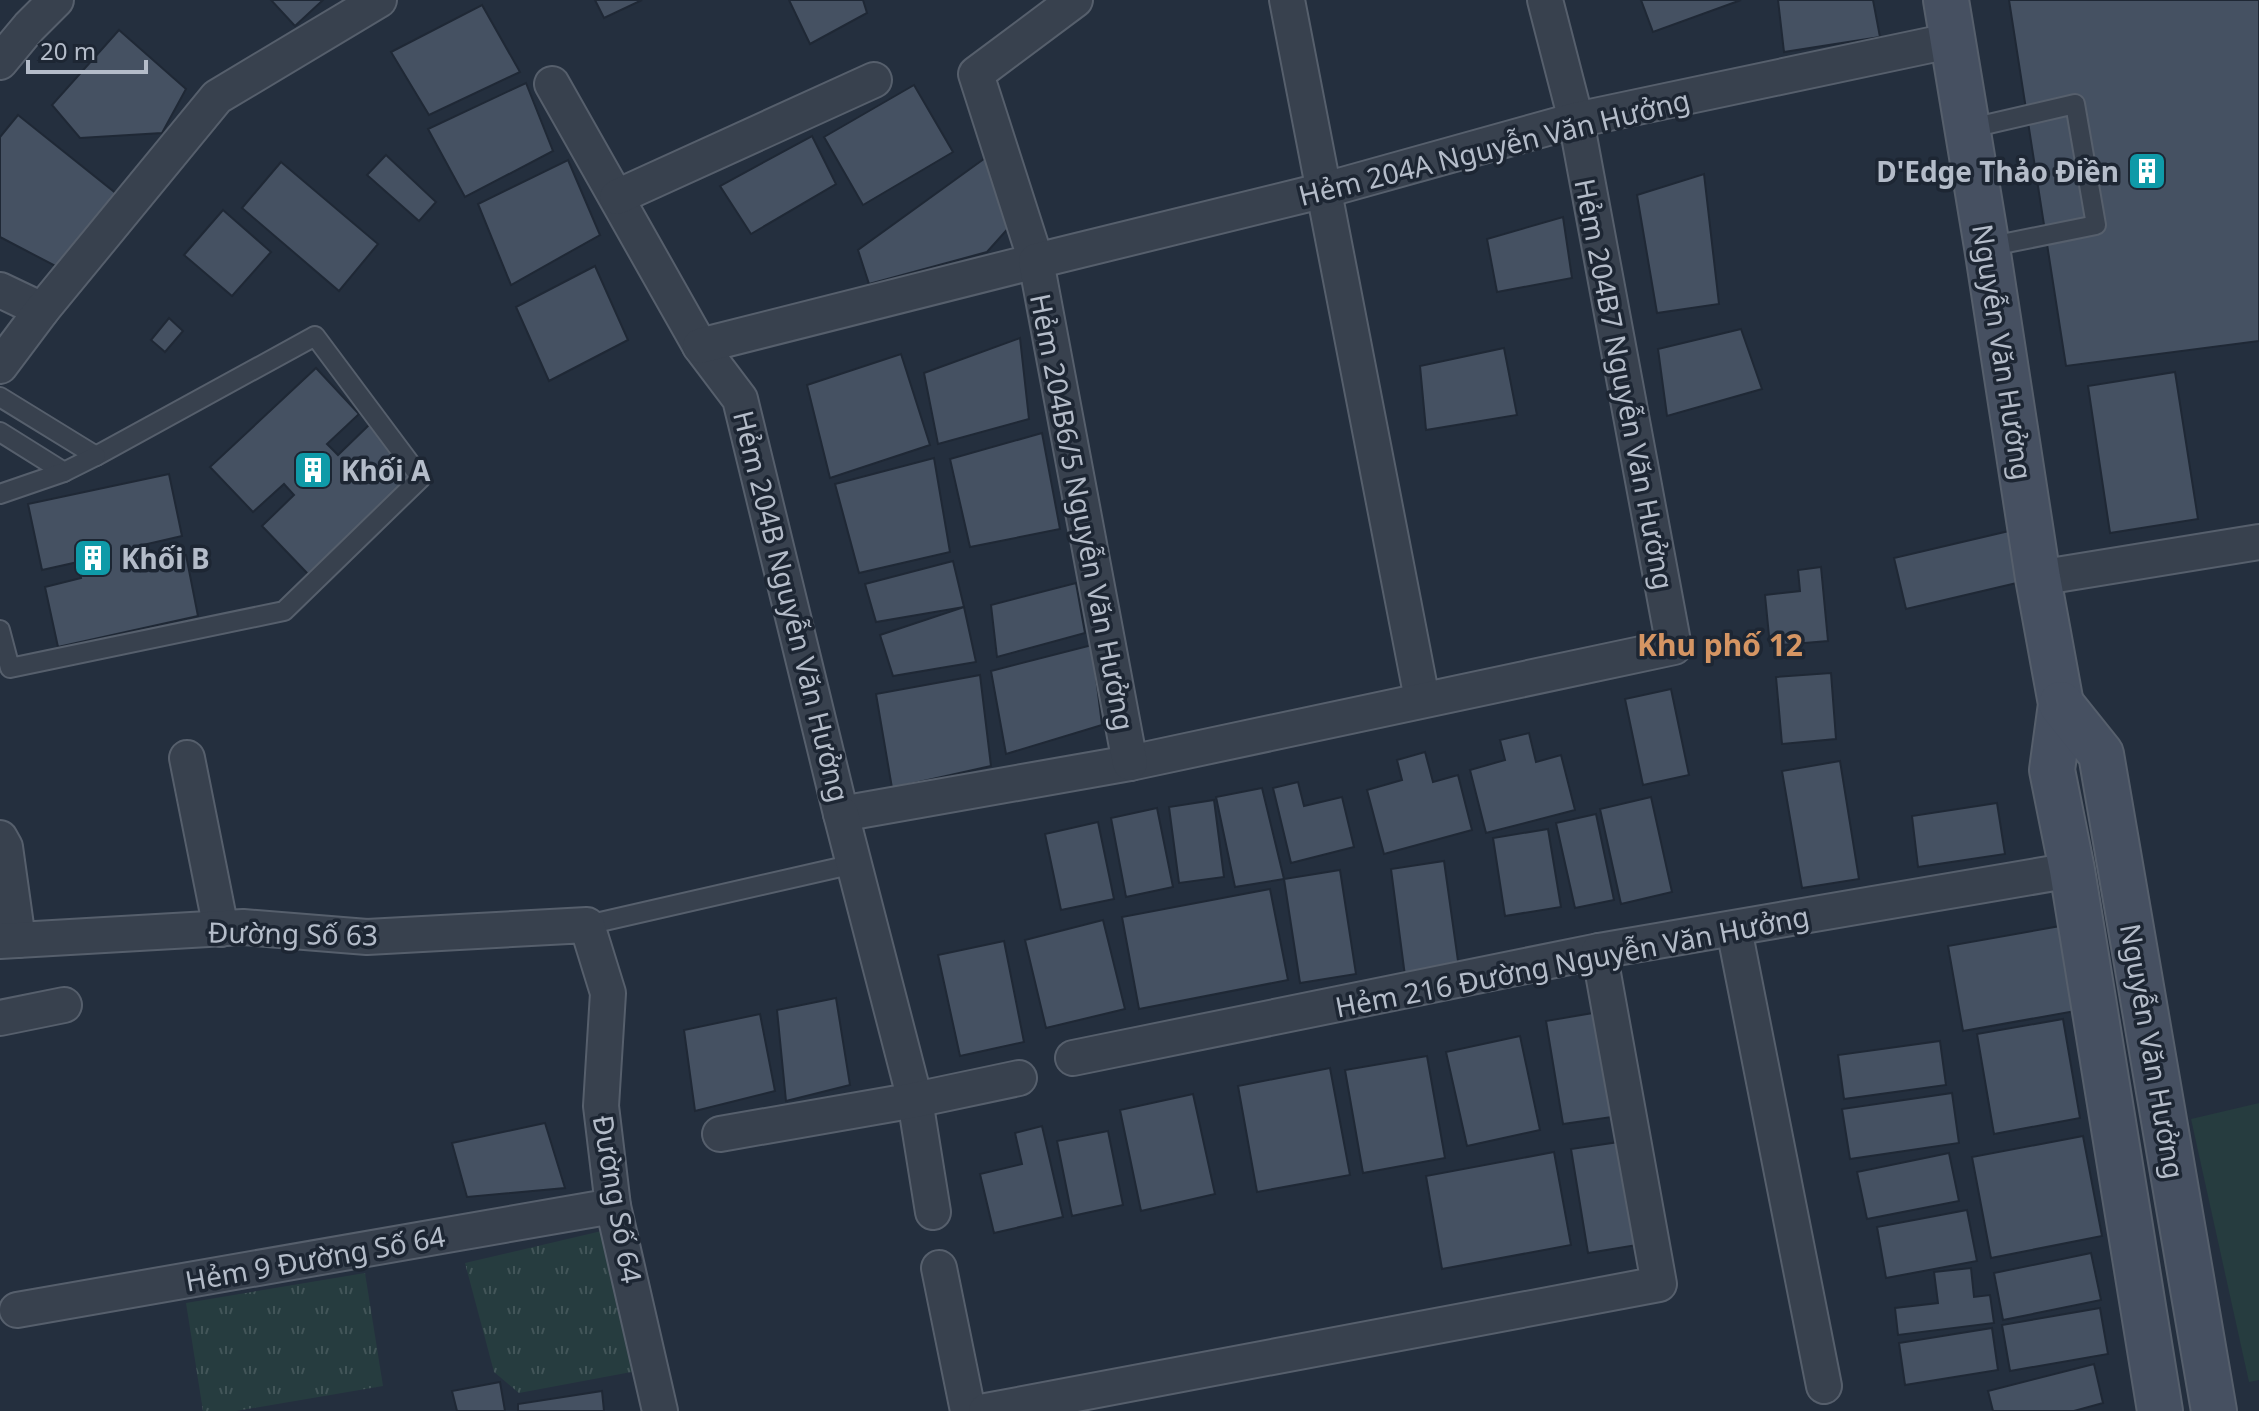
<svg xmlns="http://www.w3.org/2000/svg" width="2259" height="1411" font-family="'Noto Sans',sans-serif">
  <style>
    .grass { fill: url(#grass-tufts) }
    .pitch { fill: #263c3f }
    .building { fill: #455162; stroke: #1f2835; stroke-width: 2 }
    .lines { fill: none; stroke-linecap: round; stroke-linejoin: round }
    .lane-casing { stroke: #565f6c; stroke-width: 22 }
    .street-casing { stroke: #565f6c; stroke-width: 38 }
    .secondary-casing { stroke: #565f6c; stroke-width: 48 }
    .lane { stroke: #38414e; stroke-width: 18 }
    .street { stroke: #38414e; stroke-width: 34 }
    .secondary { stroke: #465061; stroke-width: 44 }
    .labels { text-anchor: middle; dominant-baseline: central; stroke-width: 7; stroke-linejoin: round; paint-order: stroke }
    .street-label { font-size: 28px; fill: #b4bcc9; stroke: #1d2633 }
    .poi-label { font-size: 28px; font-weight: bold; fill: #b4bcc9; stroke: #1d2633; text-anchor: start }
    .neighbourhood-label { font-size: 30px; font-weight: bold; fill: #d59563; stroke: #1d2633 }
  </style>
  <defs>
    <pattern id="grass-tufts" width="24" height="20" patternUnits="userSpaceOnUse" patternTransform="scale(2)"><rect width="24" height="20" fill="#263c3f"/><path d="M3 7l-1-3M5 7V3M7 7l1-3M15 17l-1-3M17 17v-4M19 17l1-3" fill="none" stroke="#435659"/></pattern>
  </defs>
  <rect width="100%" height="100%" fill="#242f3e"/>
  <g class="grass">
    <path d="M610,1229L642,1370L519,1393L494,1372L465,1263Z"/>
    <path d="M365,1273L383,1386L236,1411H203L186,1303Z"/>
  </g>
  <path class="pitch" d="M2259,1103V1380L2249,1382L2191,1119Z"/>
  <g class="building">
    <path d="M271,0H323L295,26Z"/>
    <path d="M595,0H642L604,18Z"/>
    <path d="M789,0H863L867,13L810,44Z"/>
    <path d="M1641,0H1741L1653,32Z"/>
    <path d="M1778,0H1873L1880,37L1784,52Z"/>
    <path d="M2009,0H2259V341L2066,366Z"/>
    <path d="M482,5L520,72L429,115L391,52Z"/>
    <path d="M119,30L186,89L162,133L80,138L52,105Z"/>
    <path d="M526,83L553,151L465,197L428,129Z"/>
    <path d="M914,85L953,152L863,205L824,137Z"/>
    <path d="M18,115L123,199L65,271L0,237V137Z"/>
    <path d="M812,136L836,184L751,234L720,186Z"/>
    <path d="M999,148L1021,214L987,252L869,284L858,250Z"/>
    <path d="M386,155L436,202L419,221L367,175Z"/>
    <path d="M568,160L600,235L511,285L478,204Z"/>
    <path d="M281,162L378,244L339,291L242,208Z"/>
    <path d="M1704,174L1719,304L1657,313L1637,195Z"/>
    <path d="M223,210L271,252L232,296L184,255Z"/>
    <path d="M1563,217L1572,278L1497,292L1487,239Z"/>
    <path d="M595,266L628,340L549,381L516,307Z"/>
    <path d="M169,318L183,331L165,352L151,340Z"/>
    <path d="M1741,329L1762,389L1667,416L1658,349Z"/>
    <path d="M1020,338L1029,419L938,444L924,373Z"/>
    <path d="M1504,348L1517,415L1426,430L1420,366Z"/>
    <path d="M901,354L930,445L830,478L807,385Z"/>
    <path d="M316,368L359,414L327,444L338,455L370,424L416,473L308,574L262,526L294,495L284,484L253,512L210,467Z"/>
    <path d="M2175,372L2198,519L2110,533L2088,386Z"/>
    <path d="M1042,433L1060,529L970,547L950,459Z"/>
    <path d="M934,458L950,552L859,573L835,484Z"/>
    <path d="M169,474L182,536L143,545L147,564L186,555L198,616L58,647L45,587L81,578L78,562L42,570L28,504Z"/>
    <path d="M2009,531L2021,582L1906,609L1894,558Z"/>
    <path d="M953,561L964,607L876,622L865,584Z"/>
    <path d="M1821,567L1828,641L1770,646L1765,595L1800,591L1798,570Z"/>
    <path d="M1076,583L1085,633L997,657L991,605Z"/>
    <path d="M964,607L976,662L893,676L880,635Z"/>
    <path d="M1092,645L1102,725L1006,754L991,671Z"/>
    <path d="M1831,673L1836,739L1782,744L1776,677Z"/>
    <path d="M980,675L991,766L892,788L876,694Z"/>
    <path d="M1671,689L1689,775L1643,785L1625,699Z"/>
    <path d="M1529,733L1536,762L1561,755L1575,810L1486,833L1470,770L1505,760L1500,740Z"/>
    <path d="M1425,752L1433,782L1458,775L1472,830L1384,854L1367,790L1402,780L1397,760Z"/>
    <path d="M1840,761L1859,879L1802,888L1782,771Z"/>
    <path d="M1298,782L1304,806L1342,797L1354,847L1291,863L1273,788Z"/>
    <path d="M1262,788L1284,879L1235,887L1216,797Z"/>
    <path d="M1651,797L1672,892L1621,904L1600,809Z"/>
    <path d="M1214,800L1224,877L1179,883L1169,807Z"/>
    <path d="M1997,803L2005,854L1918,867L1912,816Z"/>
    <path d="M1157,808L1173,887L1126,897L1111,818Z"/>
    <path d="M1596,814L1614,900L1575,908L1556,823Z"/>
    <path d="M1098,822L1114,899L1061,910L1045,834Z"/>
    <path d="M1548,829L1561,907L1505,916L1493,838Z"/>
    <path d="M1444,861L1459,968L1405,976L1391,869Z"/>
    <path d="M1340,870L1356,974L1300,983L1284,879Z"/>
    <path d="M1270,889L1288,980L1139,1009L1122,917Z"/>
    <path d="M1103,920L1125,1009L1046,1028L1025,940Z"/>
    <path d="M2066,925L2081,1010L1963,1031L1948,946Z"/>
    <path d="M1004,941L1024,1042L960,1056L938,955Z"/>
    <path d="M836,998L850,1085L786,1101L777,1010Z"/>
    <path d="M1593,1013L1612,1117L1563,1124L1546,1021Z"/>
    <path d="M760,1014L775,1091L695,1111L684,1030Z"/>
    <path d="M2063,1019L2080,1118L1994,1134L1977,1034Z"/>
    <path d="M1520,1036L1540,1130L1467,1146L1446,1052Z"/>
    <path d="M1940,1041L1946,1085L1844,1099L1838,1055Z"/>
    <path d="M1427,1056L1445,1158L1363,1173L1345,1070Z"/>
    <path d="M1330,1068L1350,1175L1257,1192L1238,1086Z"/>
    <path d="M1952,1093L1959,1143L1850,1159L1842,1109Z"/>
    <path d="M1193,1094L1215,1194L1141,1211L1120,1110Z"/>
    <path d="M545,1123L565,1188L467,1197L452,1143Z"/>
    <path d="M1042,1126L1063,1217L994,1233L980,1174L1022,1164L1015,1133Z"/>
    <path d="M1108,1131L1123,1205L1072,1216L1057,1141Z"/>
    <path d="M2083,1136L2102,1236L1991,1258L1972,1157Z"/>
    <path d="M1619,1142L1637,1245L1588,1253L1571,1149Z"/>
    <path d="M1554,1152L1571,1245L1442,1269L1426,1176Z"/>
    <path d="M1949,1153L1959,1201L1867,1219L1857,1172Z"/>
    <path d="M1967,1210L1977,1261L1886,1278L1877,1227Z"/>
    <path d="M2091,1253L2101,1300L2003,1320L1994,1273Z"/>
    <path d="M1971,1268L1974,1297L1990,1295L1994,1323L1898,1335L1895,1308L1938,1303L1934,1272Z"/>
    <path d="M2100,1308L2108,1354L2010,1371L2002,1325Z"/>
    <path d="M1992,1328L1998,1370L1905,1385L1899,1343Z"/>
    <path d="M2094,1364L2103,1403L2074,1411H1993L1988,1391Z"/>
    <path d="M500,1382L505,1411H457L452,1391Z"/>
    <path d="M602,1391L604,1411H518V1404Z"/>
  </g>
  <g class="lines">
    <defs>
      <g id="lane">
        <path d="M1967,129L2075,104L2096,225L1987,247"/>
        <path d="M0,397L96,456L315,336L421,478L284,611L10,668L0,630"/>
        <path d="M0,432L64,472"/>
        <path d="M0,494L64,472L96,456"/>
        <path d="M587,925L854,864"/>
      </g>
      <g id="street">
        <path d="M1287,0L1422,699"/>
        <path d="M0,62L29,27L56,0"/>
        <path d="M552,84L700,346L740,399L841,814L1130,763L1674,647L1576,120L1545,0"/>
        <path d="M617,197L874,80"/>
        <path d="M0,290L42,310"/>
        <path d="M700,346L1036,261L976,74L1075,0"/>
        <path d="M0,366L42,310L217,97L379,0"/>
        <path d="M2038,578L2259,542"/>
        <path d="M187,758L221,929"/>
        <path d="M1130,763L1036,261L1325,190L1576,120L1954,40"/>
        <path d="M841,814L915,1100L933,1212"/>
        <path d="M0,838L5,847L18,940"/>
        <path d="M1734,929L1824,1386"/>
        <path d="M0,941L243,927L367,937L587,925L608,993L601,1106L613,1206L660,1411"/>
        <path d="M0,1018L64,1005"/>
        <path d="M1073,1058L1599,951L2072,870"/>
        <path d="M720,1134L915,1100L1019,1078"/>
        <path d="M939,1268L968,1411"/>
        <path d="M17,1310L613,1206"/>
        <path d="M986,1411L1659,1284L1599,951"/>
      </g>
      <g id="secondary">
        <path d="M1946,0L1987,247L2038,578L2061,704L2052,770L2072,870L2160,1411"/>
        <path d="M2061,704L2101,754L2214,1411"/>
      </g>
    </defs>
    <use href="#lane" class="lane-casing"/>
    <use href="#street" class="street-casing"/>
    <use href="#secondary" class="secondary-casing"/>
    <use href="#lane" class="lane"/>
    <use href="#street" class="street"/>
    <use href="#secondary" class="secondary"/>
  </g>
  <defs>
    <symbol id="building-square" viewBox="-11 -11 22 22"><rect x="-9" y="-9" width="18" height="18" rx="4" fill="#0f9aa8" stroke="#1d2633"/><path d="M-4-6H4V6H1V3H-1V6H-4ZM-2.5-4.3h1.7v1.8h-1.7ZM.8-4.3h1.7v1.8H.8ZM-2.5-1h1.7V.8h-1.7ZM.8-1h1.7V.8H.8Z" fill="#fff"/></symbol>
  </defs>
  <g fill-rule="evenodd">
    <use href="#building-square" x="2125" y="149" width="44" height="44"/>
    <use href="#building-square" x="291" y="448" width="44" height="44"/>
    <use href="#building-square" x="71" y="536" width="44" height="44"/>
  </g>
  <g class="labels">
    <g class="street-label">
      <text transform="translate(1494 147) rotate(-14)">Hẻm 204A Nguyễn Văn Hưởng</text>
      <text transform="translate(2003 352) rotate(81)">Nguyễn Văn Hưởng</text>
      <text transform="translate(1625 384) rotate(79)">Hẻm 204B7 Nguyễn Văn Hưởng</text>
      <text transform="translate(1083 512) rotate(79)">Hẻm 204B6/5 Nguyễn Văn Hưởng</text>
      <text transform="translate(792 606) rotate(76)">Hẻm 204B Nguyễn Văn Hưởng</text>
      <text transform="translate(293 933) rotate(1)">Đường Số 63</text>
      <text transform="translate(1572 961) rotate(-11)">Hẻm 216 Đường Nguyễn Văn Hưởng</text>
      <text transform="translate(2153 1051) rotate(80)">Nguyễn Văn Hưởng</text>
      <text transform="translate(618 1199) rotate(80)">Đường Số 64</text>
      <text transform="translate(315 1258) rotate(-10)">Hẻm 9 Đường Số 64</text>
    </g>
    <g class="poi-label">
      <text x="2119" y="171" text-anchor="end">D'Edge Thảo Điền</text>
      <text x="341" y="470">Khối A</text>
      <text x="121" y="558">Khối B</text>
    </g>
    <g class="neighbourhood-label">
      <text x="1720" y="644">Khu phố 12</text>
    </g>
  </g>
  <path d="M28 60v12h118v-12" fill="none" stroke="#b4bcc9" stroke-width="4"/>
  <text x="40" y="60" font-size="24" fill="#b4bcc9" stroke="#1d2633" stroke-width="6" paint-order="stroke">20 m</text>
</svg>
